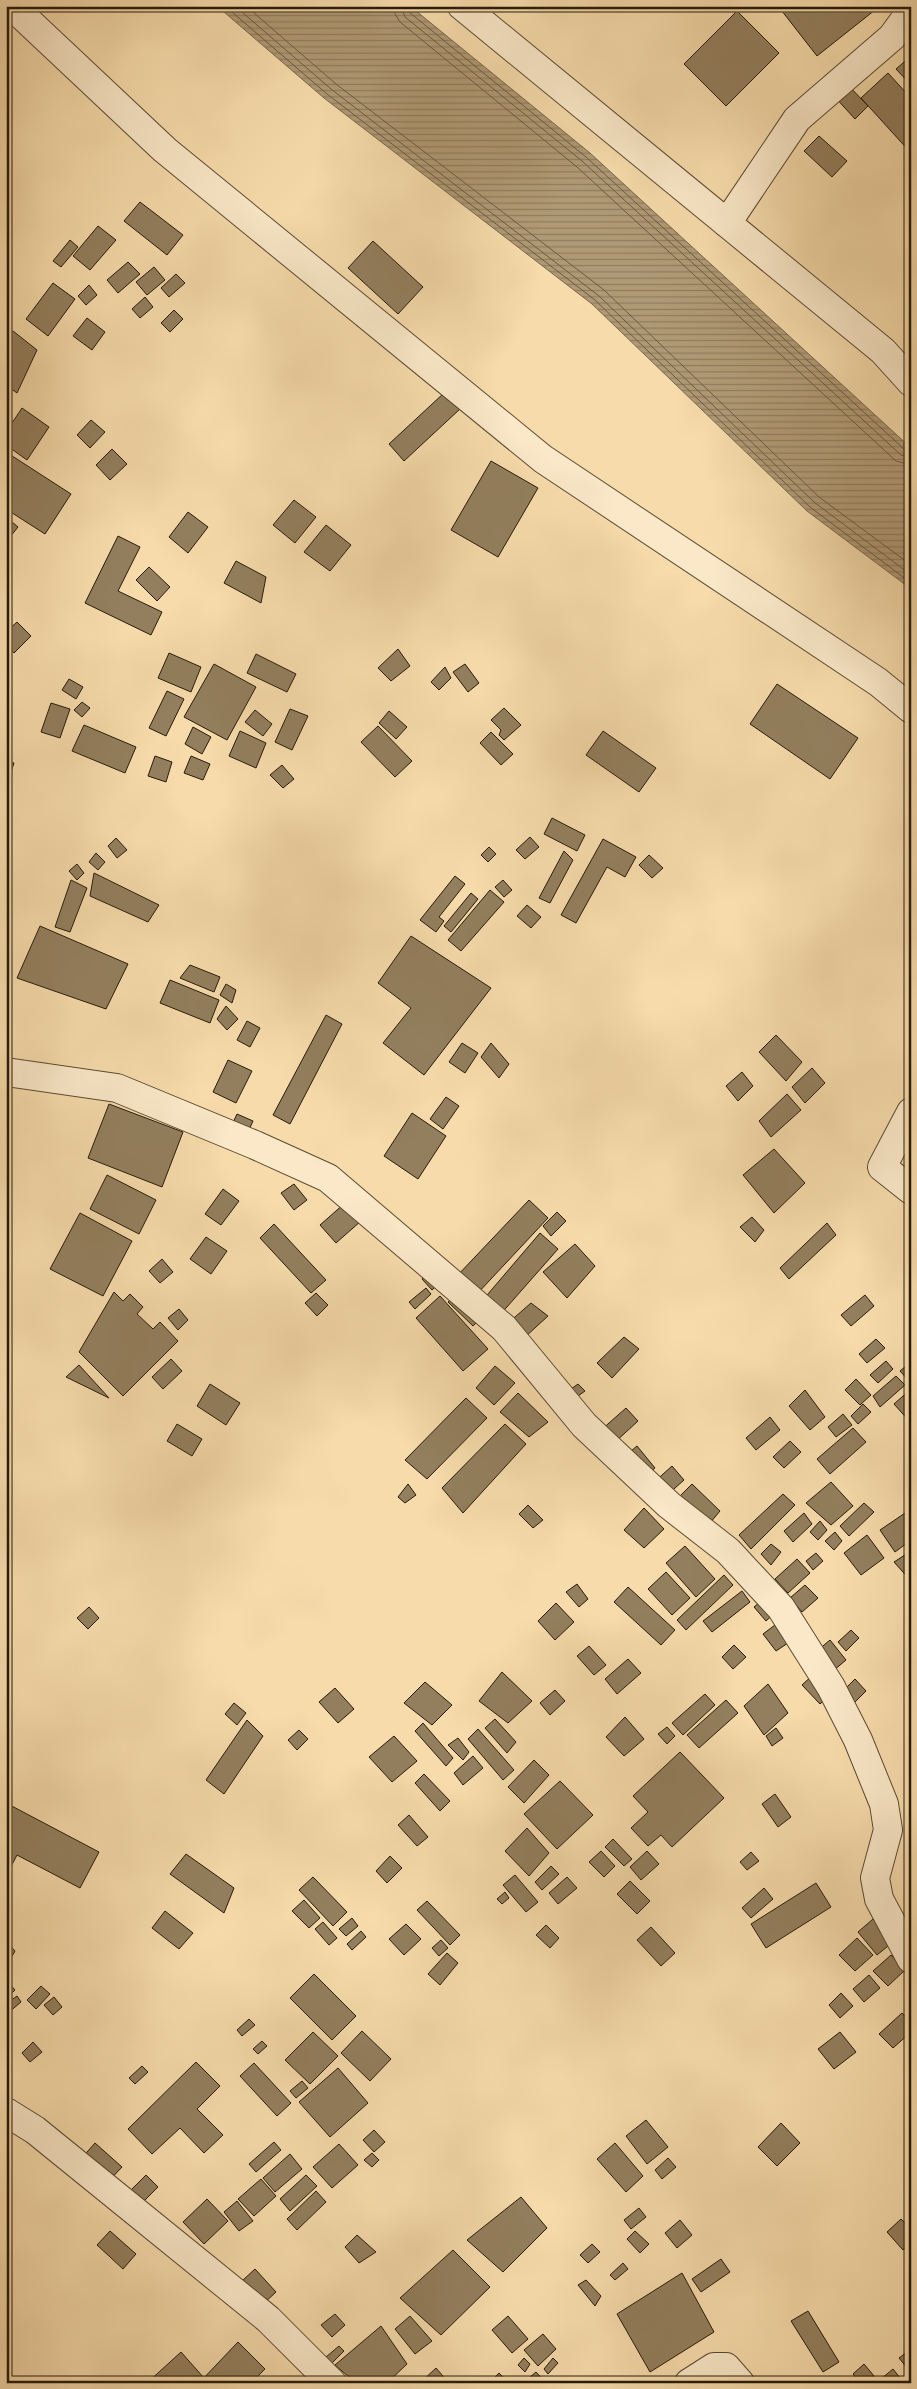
<svg xmlns="http://www.w3.org/2000/svg" width="917" height="2389" font-family="Cardo,serif">
  <style>
    .water { fill: url(#water-rules); stroke: #79674b }
    .lines { fill: none; stroke-linecap: round; stroke-linejoin: round }
    .shore { stroke: #6b5a40; stroke-width: 1 }
    .building { fill: #937f5e; stroke: #261b0b }
    .minor-casing { stroke: #5a4b33; stroke-width: 30 }
    .minor { stroke: #fae8c8; stroke-width: 28 }
  </style>
  <defs>
    <pattern id="water-rules" width="6" height="5" patternUnits="userSpaceOnUse" patternTransform="scale(1.25)"><rect width="6" height="5" fill="#b09a75"/><path d="M0 2.5h6" fill="none" stroke="#8f7d5e"/></pattern>
  </defs>
  <rect width="100%" height="100%" fill="#f7dbab"/>
  <filter id="stains"><feTurbulence type="fractalNoise" baseFrequency=".004" numOctaves="4"/><feColorMatrix values="0 0 0 0 .2 0 0 0 0 .09 0 0 0 0 .02 0 0 0 .5 -.17"/></filter>
  <radialGradient id="worn" r=".72"><stop offset=".6" stop-color="#630" stop-opacity="0"/><stop offset="1" stop-color="#630" stop-opacity=".3"/></radialGradient>
  <path class="water" d="M217,6H410L590,153L911,448V589L807,511L592,304L324,98Z"/>
  <g class="lines">
    <g class="shore">
      <path d="M225,6L327,94L595,300L810,507L911,583"/>
      <path d="M235,6L331,89L599,296L814,502L911,575"/>
      <path d="M246,6L336,84L604,290L819,497L911,565"/>
      <path d="M393,6L395,14L400,22L577,167L896,461L911,465"/>
      <path d="M401,6L405,17L582,161L901,455L911,458"/>
      <path d="M407,6L409,12L586,157L905,450L911,452"/>
    </g>
  </g>
  <g class="building">
    <path d="M778,6H880L817,56Z"/>
    <path d="M737,11L779,53L726,106L684,64Z"/>
    <path d="M911,56V85L896,69Z"/>
    <path d="M888,73L908,95L911,93V153L861,98Z"/>
    <path d="M846,83L868,106L855,119L834,96Z"/>
    <path d="M819,136L847,161L832,177L804,151Z"/>
    <path d="M140,202L183,235L167,255L124,221Z"/>
    <path d="M98,226L116,240L90,270L73,256Z"/>
    <path d="M70,240L78,247L61,267L53,261Z"/>
    <path d="M373,241L423,287L398,314L348,268Z"/>
    <path d="M128,262L140,274L118,293L107,280Z"/>
    <path d="M154,267L165,280L147,295L136,282Z"/>
    <path d="M176,274L185,283L169,297L161,288Z"/>
    <path d="M53,283L75,299L48,336L26,319Z"/>
    <path d="M89,285L97,295L86,305L78,296Z"/>
    <path d="M145,297L153,307L140,318L132,309Z"/>
    <path d="M174,310L183,319L170,332L161,323Z"/>
    <path d="M87,318L105,332L92,350L73,336Z"/>
    <path d="M13,331L37,350L17,393L6,385V339Z"/>
    <path d="M444,393L460,409L404,461L389,444Z"/>
    <path d="M22,408L49,427L27,460L6,445V432Z"/>
    <path d="M91,420L105,432L90,448L77,435Z"/>
    <path d="M112,449L127,464L110,480L96,465Z"/>
    <path d="M6,452L71,494L45,534L6,509Z"/>
    <path d="M491,461L538,488L498,557L451,530Z"/>
    <path d="M294,500L316,517L295,543L273,525Z"/>
    <path d="M188,512L208,527L188,553L169,537Z"/>
    <path d="M6,517L18,527L6,542Z"/>
    <path d="M326,525L351,545L330,571L304,552Z"/>
    <path d="M118,536L140,547L118,591L162,612L151,635L85,603Z"/>
    <path d="M236,561L266,577L261,603L224,583Z"/>
    <path d="M149,567L170,587L157,601L136,580Z"/>
    <path d="M17,622L31,636L14,653L6,645V632Z"/>
    <path d="M398,649L410,666L391,681L378,668Z"/>
    <path d="M169,653L201,667L191,692L158,678Z"/>
    <path d="M256,654L296,674L287,692L247,673Z"/>
    <path d="M214,664L256,687L227,740L184,717Z"/>
    <path d="M465,664L479,683L468,692L453,672Z"/>
    <path d="M445,667L451,678L439,690L431,682Z"/>
    <path d="M69,679L83,687L76,699L62,690Z"/>
    <path d="M777,684L858,738L830,779L750,724Z"/>
    <path d="M167,691L184,699L166,736L149,728Z"/>
    <path d="M82,702L90,708L82,717L74,710Z"/>
    <path d="M51,703L70,709L60,738L41,732Z"/>
    <path d="M504,708L521,725L504,740L499,735L501,730L491,720Z"/>
    <path d="M290,709L308,716L292,750L275,742Z"/>
    <path d="M255,710L272,724L263,736L245,722Z"/>
    <path d="M389,711L407,727L396,739L379,723Z"/>
    <path d="M84,725L136,747L125,773L72,751Z"/>
    <path d="M378,726L412,761L395,777L361,742Z"/>
    <path d="M193,727L211,737L202,754L185,744Z"/>
    <path d="M240,731L266,743L256,768L229,756Z"/>
    <path d="M603,731L656,768L639,792L586,755Z"/>
    <path d="M491,732L513,754L501,765L480,743Z"/>
    <path d="M155,756L172,762L166,782L148,776Z"/>
    <path d="M191,756L210,764L203,780L184,773Z"/>
    <path d="M6,761L14,763L6,787Z"/>
    <path d="M282,765L294,779L283,788L270,775Z"/>
    <path d="M552,818L585,835L577,851L544,834Z"/>
    <path d="M530,837L539,847L525,859L516,850Z"/>
    <path d="M116,838L127,850L117,858L108,846Z"/>
    <path d="M603,839L636,857L625,877L607,867L576,923L561,915Z"/>
    <path d="M489,847L496,854L488,862L481,855Z"/>
    <path d="M564,851L573,860L550,903L539,898Z"/>
    <path d="M96,853L105,862L98,870L89,862Z"/>
    <path d="M649,855L663,868L652,878L639,865Z"/>
    <path d="M77,864L84,873L77,880L69,871Z"/>
    <path d="M94,873L159,905L148,922L90,896Z"/>
    <path d="M455,876L465,884L439,917L444,921L436,932L420,920Z"/>
    <path d="M71,880L87,888L70,932L55,927Z"/>
    <path d="M503,880L512,890L504,897L495,887Z"/>
    <path d="M490,890L504,902L461,951L448,940Z"/>
    <path d="M471,893L478,899L451,932L444,926Z"/>
    <path d="M527,905L541,917L531,928L517,916Z"/>
    <path d="M40,926L128,964L106,1009L17,978Z"/>
    <path d="M411,936L491,988L424,1075L383,1043L411,1008L378,983Z"/>
    <path d="M190,965L220,977L214,992L180,978Z"/>
    <path d="M170,980L219,1000L210,1023L160,1003Z"/>
    <path d="M226,984L236,990L232,1003L220,995Z"/>
    <path d="M226,1006L238,1019L227,1030L217,1019Z"/>
    <path d="M326,1015L342,1024L290,1124L273,1115Z"/>
    <path d="M247,1021L260,1028L250,1047L237,1040Z"/>
    <path d="M776,1035L802,1062L786,1081L759,1052Z"/>
    <path d="M462,1043L478,1053L465,1073L449,1062Z"/>
    <path d="M491,1043L509,1064L499,1078L481,1057Z"/>
    <path d="M228,1060L252,1071L236,1103L213,1092Z"/>
    <path d="M812,1068L825,1083L805,1103L792,1087Z"/>
    <path d="M742,1072L753,1086L738,1101L726,1086Z"/>
    <path d="M787,1094L801,1110L771,1137L759,1121Z"/>
    <path d="M446,1097L459,1106L443,1129L430,1119Z"/>
    <path d="M109,1104L183,1132L162,1187L88,1158Z"/>
    <path d="M412,1113L446,1136L418,1179L384,1156Z"/>
    <path d="M237,1114L253,1121L248,1132L232,1125Z"/>
    <path d="M774,1149L805,1183L774,1213L743,1175Z"/>
    <path d="M107,1175L156,1200L139,1234L90,1209Z"/>
    <path d="M294,1184L307,1200L294,1210L281,1193Z"/>
    <path d="M223,1189L239,1201L221,1225L205,1214Z"/>
    <path d="M529,1200L548,1218L476,1295L456,1277Z"/>
    <path d="M345,1203L361,1221L336,1243L320,1225Z"/>
    <path d="M557,1212L566,1221L551,1236L543,1226Z"/>
    <path d="M80,1213L132,1241L103,1296L50,1269Z"/>
    <path d="M752,1217L764,1230L755,1242L740,1227Z"/>
    <path d="M827,1223L836,1235L789,1279L780,1268Z"/>
    <path d="M274,1224L326,1280L311,1293L260,1238Z"/>
    <path d="M540,1233L558,1249L499,1316L482,1301Z"/>
    <path d="M206,1237L227,1251L211,1274L190,1259Z"/>
    <path d="M575,1244L595,1266L567,1298L543,1272Z"/>
    <path d="M162,1259L173,1272L160,1283L149,1271Z"/>
    <path d="M433,1269L443,1280L432,1290L422,1279Z"/>
    <path d="M426,1288L431,1294L415,1309L409,1302Z"/>
    <path d="M459,1291L483,1316L473,1326L448,1302Z"/>
    <path d="M114,1292L123,1301L130,1294L143,1307L137,1314L153,1329L160,1322L178,1341L123,1396L79,1352Z"/>
    <path d="M316,1293L328,1305L317,1316L305,1303Z"/>
    <path d="M865,1295L874,1306L851,1326L841,1315Z"/>
    <path d="M440,1296L488,1349L463,1371L416,1318Z"/>
    <path d="M531,1303L548,1316L524,1338L507,1324Z"/>
    <path d="M179,1309L188,1320L178,1330L168,1318Z"/>
    <path d="M624,1337L639,1349L612,1378L597,1363Z"/>
    <path d="M876,1339L885,1348L867,1363L859,1354Z"/>
    <path d="M171,1359L182,1371L163,1389L152,1377Z"/>
    <path d="M886,1361L893,1369L878,1383L870,1375Z"/>
    <path d="M911,1362V1379L909,1381L900,1371Z"/>
    <path d="M79,1365L109,1398L66,1377Z"/>
    <path d="M495,1366L515,1383L494,1405L476,1388Z"/>
    <path d="M896,1376L905,1385L880,1407L873,1396Z"/>
    <path d="M856,1379L871,1395L860,1405L845,1390Z"/>
    <path d="M210,1384L240,1403L226,1425L197,1406Z"/>
    <path d="M578,1384L585,1391L578,1396L571,1389Z"/>
    <path d="M911,1389V1423L894,1404Z"/>
    <path d="M805,1390L825,1417L810,1430L789,1406Z"/>
    <path d="M518,1393L548,1422L529,1437L500,1412Z"/>
    <path d="M466,1398L487,1418L427,1479L405,1460Z"/>
    <path d="M863,1404L871,1412L858,1424L851,1416Z"/>
    <path d="M626,1408L638,1421L613,1444L600,1431Z"/>
    <path d="M843,1414L852,1425L836,1437L828,1427Z"/>
    <path d="M770,1417L780,1430L756,1450L746,1438Z"/>
    <path d="M177,1424L202,1439L192,1456L167,1441Z"/>
    <path d="M505,1424L526,1444L463,1513L442,1488Z"/>
    <path d="M853,1428L866,1442L830,1474L817,1459Z"/>
    <path d="M790,1441L801,1452L784,1468L773,1457Z"/>
    <path d="M637,1446L655,1468L642,1478L624,1457Z"/>
    <path d="M672,1466L684,1480L665,1497L652,1484Z"/>
    <path d="M831,1482L853,1506L831,1525L806,1503Z"/>
    <path d="M408,1484L416,1495L405,1503L398,1497Z"/>
    <path d="M692,1484L720,1511L704,1530L674,1502Z"/>
    <path d="M783,1494L795,1505L751,1549L739,1535Z"/>
    <path d="M864,1503L874,1512L849,1536L840,1526Z"/>
    <path d="M528,1505L543,1520L533,1528L519,1514Z"/>
    <path d="M644,1508L664,1529L644,1548L624,1530Z"/>
    <path d="M911,1509V1540L895,1552L880,1530Z"/>
    <path d="M804,1513L812,1524L793,1542L784,1531Z"/>
    <path d="M820,1521L827,1530L818,1540L810,1532Z"/>
    <path d="M835,1532L842,1541L834,1550L825,1541Z"/>
    <path d="M867,1535L884,1558L861,1575L844,1553Z"/>
    <path d="M771,1544L781,1552L771,1565L761,1554Z"/>
    <path d="M685,1546L715,1579L696,1597L666,1563Z"/>
    <path d="M911,1551V1581L894,1562Z"/>
    <path d="M816,1553L823,1561L813,1570L806,1561Z"/>
    <path d="M797,1559L810,1573L788,1593L775,1579Z"/>
    <path d="M666,1572L690,1598L672,1615L648,1589Z"/>
    <path d="M724,1575L733,1585L686,1630L677,1620Z"/>
    <path d="M577,1584L588,1599L579,1607L566,1592Z"/>
    <path d="M805,1585L818,1598L802,1612L790,1598Z"/>
    <path d="M628,1587L675,1630L661,1645L614,1602Z"/>
    <path d="M742,1591L750,1602L712,1632L703,1621Z"/>
    <path d="M766,1597L778,1610L766,1621L754,1607Z"/>
    <path d="M556,1603L574,1622L555,1640L538,1621Z"/>
    <path d="M89,1607L99,1618L88,1629L77,1618Z"/>
    <path d="M775,1625L788,1643L776,1651L763,1634Z"/>
    <path d="M851,1630L859,1638L846,1651L838,1642Z"/>
    <path d="M830,1640L846,1660L833,1671L817,1651Z"/>
    <path d="M734,1645L746,1657L733,1669L722,1657Z"/>
    <path d="M589,1646L606,1665L594,1675L577,1656Z"/>
    <path d="M628,1659L641,1673L617,1694L605,1679Z"/>
    <path d="M502,1672L532,1701L508,1723L479,1701Z"/>
    <path d="M814,1674L832,1693L820,1704L802,1685Z"/>
    <path d="M855,1679L866,1691L852,1705L841,1693Z"/>
    <path d="M425,1682L452,1705L432,1725L404,1703Z"/>
    <path d="M768,1684L788,1713L764,1735L744,1706Z"/>
    <path d="M335,1688L354,1709L338,1723L319,1702Z"/>
    <path d="M555,1690L565,1701L550,1715L540,1703Z"/>
    <path d="M705,1694L715,1705L683,1735L672,1723Z"/>
    <path d="M726,1700L738,1713L699,1748L687,1735Z"/>
    <path d="M234,1703L246,1713L237,1725L225,1714Z"/>
    <path d="M625,1717L644,1739L624,1756L606,1737Z"/>
    <path d="M495,1719L516,1742L507,1753L485,1728Z"/>
    <path d="M247,1720L263,1736L224,1794L206,1780Z"/>
    <path d="M423,1723L453,1758L446,1766L415,1731Z"/>
    <path d="M667,1727L675,1736L667,1744L658,1734Z"/>
    <path d="M776,1728L783,1738L772,1746L766,1736Z"/>
    <path d="M478,1729L514,1770L503,1780L468,1739Z"/>
    <path d="M299,1730L308,1739L297,1750L288,1740Z"/>
    <path d="M394,1736L417,1761L392,1782L369,1757Z"/>
    <path d="M458,1738L469,1752L463,1760L448,1745Z"/>
    <path d="M680,1752L724,1798L672,1847L661,1835L648,1846L631,1828L648,1812L633,1796Z"/>
    <path d="M473,1756L483,1768L463,1785L454,1773Z"/>
    <path d="M534,1760L549,1775L524,1803L508,1787Z"/>
    <path d="M424,1774L450,1801L440,1811L415,1783Z"/>
    <path d="M560,1781L593,1815L557,1849L524,1814Z"/>
    <path d="M775,1794L791,1817L778,1827L762,1804Z"/>
    <path d="M6,1803L99,1852L80,1888L17,1855L6,1876Z"/>
    <path d="M409,1815L428,1837L417,1846L398,1825Z"/>
    <path d="M527,1828L549,1853L529,1876L505,1851Z"/>
    <path d="M613,1839L632,1859L624,1866L605,1847Z"/>
    <path d="M601,1851L615,1866L604,1877L589,1862Z"/>
    <path d="M647,1851L659,1864L641,1880L630,1867Z"/>
    <path d="M751,1852L759,1861L747,1870L740,1862Z"/>
    <path d="M186,1854L234,1888L224,1913L170,1874Z"/>
    <path d="M390,1856L402,1868L387,1883L376,1871Z"/>
    <path d="M551,1866L559,1874L542,1890L535,1882Z"/>
    <path d="M515,1875L538,1902L526,1912L503,1885Z"/>
    <path d="M313,1877L347,1912L333,1926L299,1890Z"/>
    <path d="M567,1877L577,1888L558,1904L549,1893Z"/>
    <path d="M630,1881L650,1901L637,1914L617,1894Z"/>
    <path d="M816,1883L831,1907L766,1948L751,1924Z"/>
    <path d="M764,1888L773,1899L751,1918L742,1908Z"/>
    <path d="M505,1892L509,1898L502,1904L497,1899Z"/>
    <path d="M304,1900L320,1918L309,1928L292,1911Z"/>
    <path d="M427,1901L460,1935L450,1945L417,1910Z"/>
    <path d="M165,1911L193,1933L179,1949L152,1928Z"/>
    <path d="M352,1918L358,1926L346,1936L339,1929Z"/>
    <path d="M873,1919L893,1942L877,1955L858,1932Z"/>
    <path d="M323,1922L337,1938L329,1945L315,1929Z"/>
    <path d="M406,1924L421,1939L404,1955L389,1939Z"/>
    <path d="M546,1925L559,1938L550,1948L536,1935Z"/>
    <path d="M651,1927L675,1953L661,1966L637,1940Z"/>
    <path d="M361,1931L366,1937L352,1950L347,1944Z"/>
    <path d="M857,1938L873,1955L855,1971L839,1955Z"/>
    <path d="M441,1940L448,1948L439,1956L432,1948Z"/>
    <path d="M6,1941L15,1951L6,1967Z"/>
    <path d="M447,1953L458,1963L440,1985L428,1974Z"/>
    <path d="M891,1955L905,1970L888,1986L873,1971Z"/>
    <path d="M314,1974L356,2016L332,2040L290,1998Z"/>
    <path d="M869,1975L880,1988L864,2002L853,1989Z"/>
    <path d="M9,1983L15,1990L6,1999V1986Z"/>
    <path d="M41,1986L50,1994L36,2009L27,2000Z"/>
    <path d="M841,1993L853,2006L840,2018L829,2005Z"/>
    <path d="M17,1996L21,2002L8,2013L6,2004Z"/>
    <path d="M54,1997L62,2007L53,2015L44,2005Z"/>
    <path d="M902,2013L911,2023V2032L893,2048L879,2034Z"/>
    <path d="M249,2019L255,2025L242,2036L237,2030Z"/>
    <path d="M362,2031L391,2059L370,2081L341,2053Z"/>
    <path d="M313,2032L338,2056L310,2084L285,2060Z"/>
    <path d="M840,2032L856,2052L834,2069L818,2049Z"/>
    <path d="M262,2041L267,2046L258,2054L253,2049Z"/>
    <path d="M33,2042L42,2052L30,2062L22,2053Z"/>
    <path d="M196,2062L220,2086L197,2109L223,2135L204,2153L180,2128L152,2154L128,2129Z"/>
    <path d="M254,2063L291,2103L277,2116L240,2076Z"/>
    <path d="M142,2066L148,2072L135,2084L129,2078Z"/>
    <path d="M338,2068L368,2103L330,2137L299,2102Z"/>
    <path d="M302,2081L308,2088L296,2098L290,2091Z"/>
    <path d="M646,2120L668,2147L647,2164L626,2136Z"/>
    <path d="M781,2123L800,2143L777,2166L758,2147Z"/>
    <path d="M374,2130L385,2142L374,2152L363,2140Z"/>
    <path d="M274,2142L281,2150L256,2172L249,2164Z"/>
    <path d="M95,2143L122,2167L106,2184L80,2160Z"/>
    <path d="M615,2143L643,2176L626,2192L597,2159Z"/>
    <path d="M339,2144L358,2165L332,2188L313,2167Z"/>
    <path d="M372,2153L379,2160L372,2167L364,2160Z"/>
    <path d="M290,2154L302,2169L275,2192L263,2178Z"/>
    <path d="M668,2158L676,2167L662,2179L655,2170Z"/>
    <path d="M146,2175L158,2187L136,2209L124,2197Z"/>
    <path d="M306,2175L317,2186L290,2211L280,2199Z"/>
    <path d="M911,2177V2190L905,2182Z"/>
    <path d="M261,2179L276,2196L254,2216L238,2199Z"/>
    <path d="M316,2191L326,2202L297,2230L287,2219Z"/>
    <path d="M521,2197L547,2228L503,2272L467,2240Z"/>
    <path d="M207,2199L228,2221L204,2244L183,2222Z"/>
    <path d="M237,2201L253,2221L239,2231L224,2212Z"/>
    <path d="M639,2208L646,2217L631,2229L624,2220Z"/>
    <path d="M901,2219L911,2229V2243L903,2250L887,2232Z"/>
    <path d="M680,2220L692,2235L677,2248L665,2233Z"/>
    <path d="M110,2231L136,2254L123,2269L97,2245Z"/>
    <path d="M635,2231L649,2244L640,2253L627,2239Z"/>
    <path d="M357,2235L376,2252L359,2263L345,2247Z"/>
    <path d="M592,2244L600,2252L588,2263L580,2255Z"/>
    <path d="M453,2250L490,2287L441,2335L400,2298Z"/>
    <path d="M721,2259L730,2272L701,2292L692,2279Z"/>
    <path d="M623,2263L628,2269L615,2280L610,2275Z"/>
    <path d="M255,2269L276,2292L263,2304L242,2281Z"/>
    <path d="M682,2273L714,2332L650,2372L617,2314Z"/>
    <path d="M586,2280L601,2296L595,2306L578,2285Z"/>
    <path d="M808,2311L839,2362L823,2372L791,2321Z"/>
    <path d="M335,2314L345,2325L332,2337L321,2325Z"/>
    <path d="M410,2316L432,2341L415,2354L395,2329Z"/>
    <path d="M508,2316L528,2339L512,2353L492,2330Z"/>
    <path d="M381,2326L407,2364L387,2383H356L335,2365Z"/>
    <path d="M543,2334L556,2349L538,2366L524,2350Z"/>
    <path d="M238,2342L265,2369L251,2383H199Z"/>
    <path d="M339,2346L344,2351L332,2363L326,2357Z"/>
    <path d="M911,2349V2366L908,2369L899,2358Z"/>
    <path d="M181,2352L204,2378L199,2383H147Z"/>
    <path d="M524,2358L530,2364L525,2372L518,2365Z"/>
    <path d="M553,2358L558,2363L548,2374L544,2369Z"/>
    <path d="M864,2364L874,2376L866,2383H860L853,2374Z"/>
    <path d="M436,2368L449,2383H420Z"/>
    <path d="M893,2369L904,2383H884L881,2379Z"/>
    <path d="M536,2372L546,2383H535L530,2377Z"/>
    <path d="M499,2373L509,2383H489Z"/>
  </g>
  <g class="lines">
    <defs>
      <g id="minor">
        <path d="M12,6L165,150L543,459L878,682L911,709"/>
        <path d="M462,6L883,351L911,382"/>
        <path d="M727,223L797,119L892,37L911,11"/>
        <path d="M6,1072L117,1088L255,1145L328,1178L504,1328L584,1425L669,1505L728,1551L781,1608L831,1687L858,1740L884,1804L888,1830L875,1878L879,1899L911,1959"/>
        <path d="M911,1112L882,1167L911,1190"/>
        <path d="M6,2112L35,2130L268,2319L332,2383"/>
        <path d="M689,2383L714,2367H726L740,2383"/>
      </g>
    </defs>
    <use href="#minor" class="minor-casing"/>
    <use href="#minor" class="minor"/>
  </g>
  <rect width="917" height="2389" fill="none" stroke="#f7dbab" stroke-width="25"/>
  <rect x="8" y="8" width="902" height="2374" fill="none" stroke="#261b0b" stroke-width="2.5"/>
  <rect x="12" y="12" width="892" height="2364" fill="none" stroke="#261b0b"/>
  <rect width="100%" height="100%" filter="url(#stains)"/>
  <rect width="100%" height="100%" fill="url(#worn)"/>
</svg>
